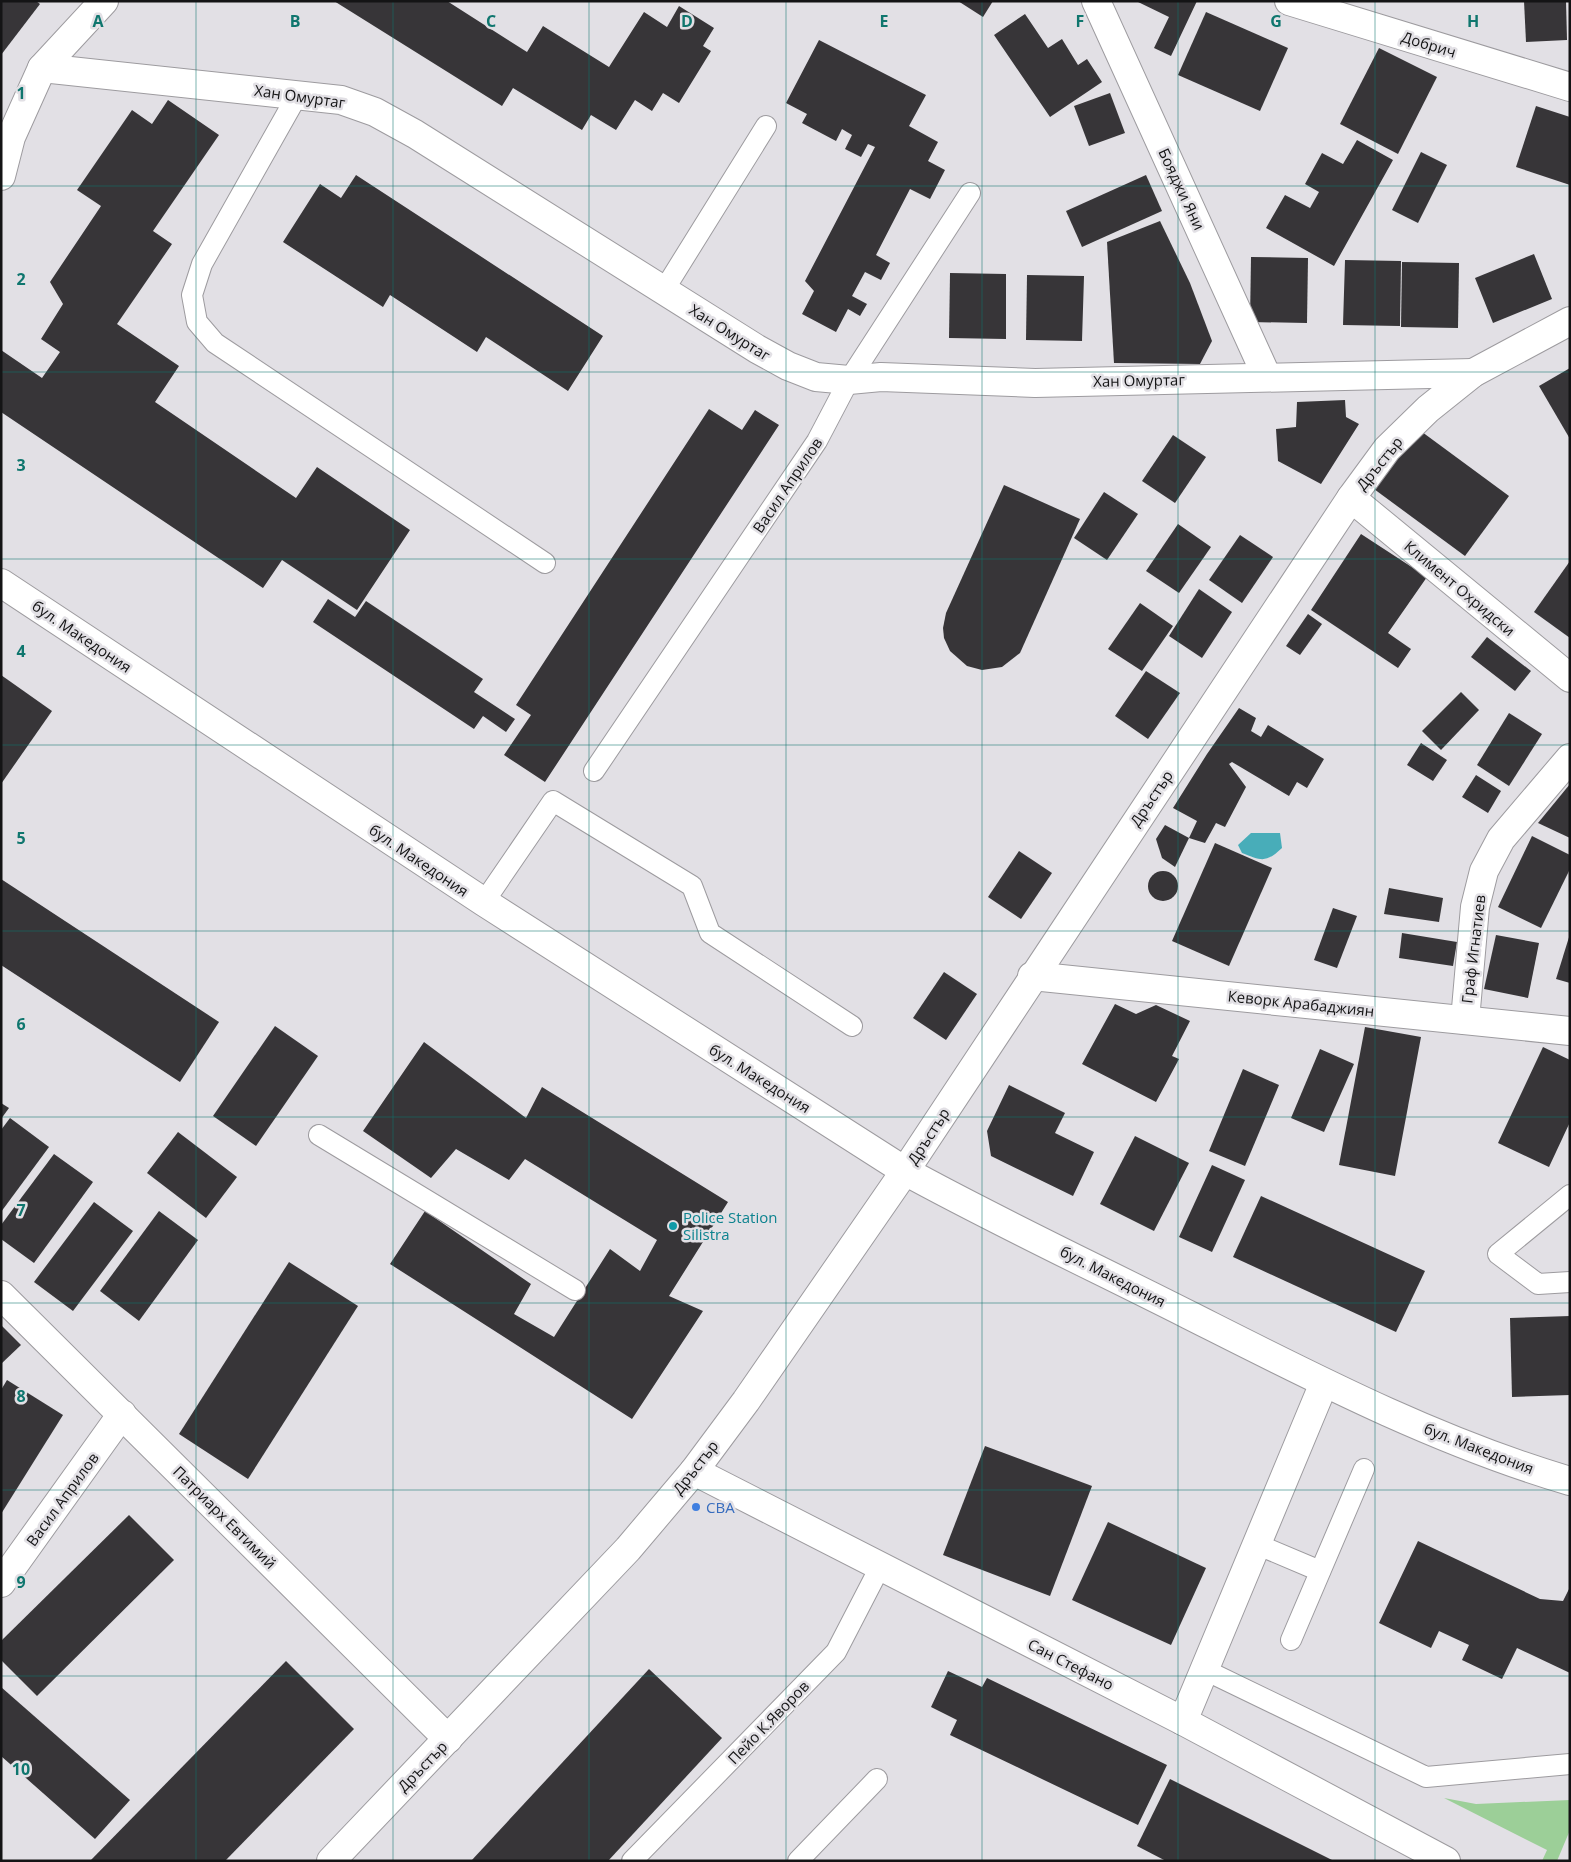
<svg xmlns="http://www.w3.org/2000/svg" width="1571" height="1862" font-family="'Open Sans',sans-serif">
  <style>
    .green { fill: #9ccf98 }
    .water { fill: #48adb9 }
    .building { fill: #373538 }
    .lines { fill: none; stroke-linecap: round; stroke-linejoin: round }
    .lane-casing { stroke: #9d9b9f; stroke-width: 22 }
    .street-casing { stroke: #9d9b9f; stroke-width: 30 }
    .secondary-casing { stroke: #9d9b9f; stroke-width: 30 }
    .lane { stroke: #fff; stroke-width: 20 }
    .street { stroke: #fff; stroke-width: 28 }
    .secondary { stroke: #fff; stroke-width: 28 }
    .grid { fill: none; stroke: #0f766e; stroke-width: 1; stroke-opacity: 0.55 }
    .culture-dot { fill: #0f9aa8; stroke: #e2e0e5; stroke-width: 2 }
    .shop-dot { fill: #3f7fe0; stroke: #e2e0e5; stroke-width: 2 }
    .labels { text-anchor: middle; dominant-baseline: central; stroke-width: 5; stroke-linejoin: round; paint-order: stroke }
    .street-label { font-size: 15px; fill: #141415; stroke: #e2e0e5 }
    .culture-label { font-size: 15px; fill: #0d838f; stroke: #e2e0e5; text-anchor: start }
    .shop-label { font-size: 15px; fill: #366cbe; stroke: #e2e0e5; text-anchor: start }
    .grid-label { font-size: 16px; text-anchor: middle; font-weight: bold; fill: #0f766e; stroke: #e2e0e5; stroke-width: 5; stroke-linejoin: round; paint-order: stroke }
  </style>
  <rect width="100%" height="100%" fill="#e2e0e5"/>
  <path class="green" d="M1444,1798L1476,1804L1570,1800V1830L1557,1861H1542L1547,1850Z"/>
  <path class="water" d="M1251,833H1280L1282,848C1266,863 1262,861 1242,853L1238,845Z"/>
  <g class="building">
    <path d="M1,1H36L40,4L1,55Z"/>
    <path d="M334,1H447L527,52L543,26L609,67L644,12L667,27L679,6L714,28L703,46L711,51L679,103L663,93L652,111L635,100L616,130L591,115L582,130L513,88L502,106Z"/>
    <path d="M958,1H993L983,17Z"/>
    <path d="M1136,1H1197L1171,56L1154,48L1169,17Z"/>
    <path d="M1524,1H1566L1567,40L1526,42Z"/>
    <path d="M1206,12L1288,48L1260,111L1178,75Z"/>
    <path d="M1025,14L1048,48L1062,39L1078,65L1087,59L1102,82L1050,117L994,35Z"/>
    <path d="M819,40L926,95L909,126L938,142L928,161L945,170L930,199L910,189L876,255L890,263L881,280L865,272L852,296L867,304L860,316L848,309L836,332L802,314L814,291L805,281L875,147L868,144L861,157L845,149L852,135L842,129L836,141L802,123L807,114L786,103Z"/>
    <path d="M1379,48L1437,77L1398,154L1340,124Z"/>
    <path d="M1110,93L1125,133L1089,146L1074,106Z"/>
    <path d="M168,100L219,135L153,231L172,244L117,324L179,366L155,402L296,498L317,467L410,530L357,610L282,560L263,588L1,412V350L42,378L60,352L41,339L63,304L50,282L101,206L77,190L132,110L152,124Z"/>
    <path d="M1536,106L1570,117V185L1516,167Z"/>
    <path d="M1357,140L1393,160L1334,266L1266,228L1285,195L1310,208L1319,192L1305,184L1322,153L1343,164Z"/>
    <path d="M1421,152L1447,165L1418,223L1392,210Z"/>
    <path d="M356,175L603,336L568,391L486,337L477,352L390,295L383,307L283,242L320,184L341,198Z"/>
    <path d="M1146,175L1162,211L1082,247L1066,211Z"/>
    <path d="M1160,221L1190,283L1212,341L1200,364L1114,363L1107,242Z"/>
    <path d="M1534,254L1552,299L1493,323L1475,278Z"/>
    <path d="M1251,257L1308,258L1307,323L1250,322Z"/>
    <path d="M1345,260L1401,261L1400,326L1343,325Z"/>
    <path d="M1402,262L1459,263L1458,328L1401,327Z"/>
    <path d="M950,273L1006,274V339L949,338Z"/>
    <path d="M1027,275L1084,276L1082,341L1026,340Z"/>
    <path d="M1570,368V439L1539,386Z"/>
    <path d="M1345,400L1346,417L1359,424L1321,484L1278,461L1276,429L1296,427L1297,402Z"/>
    <path d="M709,409L742,430L755,410L779,425L545,782L504,755L531,715L516,705Z"/>
    <path d="M1418,429L1509,496L1465,556L1374,489Z"/>
    <path d="M1173,435L1206,457L1175,503L1142,481Z"/>
    <path d="M1004,485L1080,519L1020,653L1002,667L982,670L967,666L950,651L944,638L943,628L946,613Z"/>
    <path d="M1104,492L1138,514L1107,560L1074,538Z"/>
    <path d="M1178,524L1211,547L1179,593L1146,571Z"/>
    <path d="M1361,534L1427,577L1388,633L1411,649L1398,668L1311,610Z"/>
    <path d="M1240,535L1273,557L1242,603L1209,580Z"/>
    <path d="M1570,561V638L1534,612Z"/>
    <path d="M1199,589L1232,612L1202,658L1169,636Z"/>
    <path d="M328,599L355,617L366,601L483,679L474,692L515,719L506,732L483,716L474,729L313,622Z"/>
    <path d="M1140,603L1173,626L1142,671L1108,649Z"/>
    <path d="M1308,614L1322,624L1300,655L1286,646Z"/>
    <path d="M1487,637L1531,671L1515,691L1471,657Z"/>
    <path d="M1146,671L1180,693L1148,739L1115,716Z"/>
    <path d="M1,675L52,711L1,784Z"/>
    <path d="M1461,692L1479,710L1441,750L1422,731Z"/>
    <path d="M1239,708L1256,718L1251,731L1261,737L1268,725L1324,759L1307,788L1297,782L1289,796L1232,762L1229,764L1246,787L1225,827L1216,823L1205,843L1189,838L1197,821L1173,808L1207,754Z"/>
    <path d="M1509,713L1542,734L1509,786L1477,765Z"/>
    <path d="M1421,743L1447,760L1433,781L1407,765Z"/>
    <path d="M1476,775L1501,791L1488,813L1462,797Z"/>
    <path d="M1570,784V838L1538,823Z"/>
    <path d="M1165,825L1189,838L1175,867L1162,858L1156,839Z"/>
    <path d="M1532,836L1570,855V869L1541,928L1498,907Z"/>
    <path d="M1215,843L1272,868L1229,966L1172,941Z"/>
    <path d="M1019,851L1052,873L1021,919L988,897Z"/>
    <circle cx="1163" cy="886" r="15"/>
    <path d="M1,879L219,1022L180,1082L1,965Z"/>
    <path d="M1389,888L1443,898L1439,922L1384,914Z"/>
    <path d="M1333,908L1357,916L1337,968L1314,960Z"/>
    <path d="M1402,933L1457,942L1453,966L1399,958Z"/>
    <path d="M1570,934V983L1556,979Z"/>
    <path d="M1496,935L1539,943L1528,998L1484,989Z"/>
    <path d="M944,972L977,994L946,1040L913,1018Z"/>
    <path d="M1115,1004L1136,1014L1156,1005L1190,1021L1172,1056L1179,1059L1156,1102L1082,1064Z"/>
    <path d="M275,1026L318,1056L256,1146L213,1116Z"/>
    <path d="M1365,1027L1421,1037L1395,1176L1339,1165Z"/>
    <path d="M424,1042L526,1118L542,1087L728,1202L669,1296L703,1311L632,1419L390,1264L425,1211L531,1284L514,1314L554,1337L610,1249L640,1271L657,1240L525,1159L509,1180L456,1149L431,1178L363,1131Z"/>
    <path d="M1543,1047L1570,1060V1122L1549,1167L1498,1143Z"/>
    <path d="M1320,1049L1354,1064L1324,1132L1291,1118Z"/>
    <path d="M1243,1069L1279,1085L1245,1166L1209,1151Z"/>
    <path d="M1009,1085L1065,1113L1055,1133L1094,1152L1073,1196L991,1156L987,1131Z"/>
    <path d="M1,1103L9,1108L1,1119Z"/>
    <path d="M10,1118L49,1147L1,1212V1130Z"/>
    <path d="M178,1132L237,1177L206,1218L147,1173Z"/>
    <path d="M1135,1136L1189,1163L1154,1231L1100,1204Z"/>
    <path d="M54,1154L93,1182L34,1263L1,1239V1225Z"/>
    <path d="M1212,1165L1245,1180L1212,1252L1179,1237Z"/>
    <path d="M1261,1196L1425,1271L1396,1332L1233,1257Z"/>
    <path d="M94,1202L133,1231L73,1311L34,1282Z"/>
    <path d="M159,1211L198,1240L139,1321L100,1291Z"/>
    <path d="M289,1262L358,1306L248,1479L179,1434Z"/>
    <path d="M1570,1316V1395L1512,1397L1510,1318Z"/>
    <path d="M1,1325L21,1345L1,1364Z"/>
    <path d="M7,1380L63,1415L1,1514V1390Z"/>
    <path d="M985,1446L1092,1486L1050,1596L943,1555Z"/>
    <path d="M129,1515L174,1560L37,1696L1,1660V1641Z"/>
    <path d="M1108,1522L1206,1568L1171,1645L1072,1600Z"/>
    <path d="M1418,1541L1540,1599L1563,1601L1570,1587V1673L1517,1648L1502,1679L1462,1660L1469,1645L1439,1631L1431,1648L1379,1623Z"/>
    <path d="M286,1661L354,1729L225,1861H90Z"/>
    <path d="M649,1669L722,1738L608,1861H471Z"/>
    <path d="M948,1671L982,1687L987,1678L1167,1765L1138,1825L950,1735L957,1720L931,1707Z"/>
    <path d="M1,1687L130,1800L95,1839L1,1756Z"/>
    <path d="M1170,1779L1334,1861H1166L1137,1846Z"/>
  </g>
  <g class="lines">
    <defs>
      <g id="lane">
        <path d="M298,94L202,264L192,295L197,322L215,343L545,563"/>
        <path d="M664,290L766,126"/>
        <path d="M594,771L817,441L849,380L970,193"/>
        <path d="M484,902L553,801L692,886L710,933L852,1026"/>
        <path d="M319,1135L575,1290"/>
        <path d="M1570,1195L1498,1254L1538,1284L1570,1282"/>
        <path d="M1256,1544L1320,1571"/>
        <path d="M1291,1640L1364,1469"/>
        <path d="M1205,1670L1426,1777L1570,1764"/>
        <path d="M632,1861L836,1652L880,1567"/>
        <path d="M798,1861L877,1779"/>
      </g>
      <g id="street">
        <path d="M1096,1L1267,377"/>
        <path d="M1289,1L1570,87"/>
        <path d="M42,68L341,100L375,112L415,134L757,349L788,366L816,377L849,380L881,377L1035,383L1473,373"/>
        <path d="M1,176L11,137L42,68L104,1"/>
        <path d="M1570,321L1473,373L1428,409L1387,449L1351,498L905,1171C998,1222 1094,1267 1189,1315C1312,1377 1437,1442 1570,1481"/>
        <path d="M1351,498L1570,678"/>
        <path d="M1032,976L1570,1031"/>
        <path d="M1465,1020L1475,907L1484,871L1501,839L1570,758"/>
        <path d="M1,1295L448,1739"/>
        <path d="M694,1471L1183,1721L1446,1861"/>
        <path d="M1,1583L122,1414"/>
        <path d="M1183,1721L1324,1383"/>
      </g>
      <path id="secondary" d="M1,583L484,902L905,1171L746,1401L694,1471L628,1549L331,1861"/>
    </defs>
    <use href="#lane" class="lane-casing"/>
    <use href="#street" class="street-casing"/>
    <use href="#secondary" class="secondary-casing"/>
    <use href="#lane" class="lane"/>
    <use href="#street" class="street"/>
    <use href="#secondary" class="secondary"/>
  </g>
  <path class="grid" d="M196,1V1861M393,1V1861M589,1V1861M786,1V1861M982,1V1861M1178,1V1861M1375,1V1861M1,186H1570M1,372H1570M1,559H1570M1,745H1570M1,931H1570M1,1117H1570M1,1303H1570M1,1490H1570M1,1676H1570"/>
  <circle class="culture-dot" cx="673" cy="1226" r="5"/>
  <circle class="shop-dot" cx="696" cy="1507" r="5"/>
  <g class="labels">
    <g class="street-label">
      <text transform="translate(1429 44) rotate(17)">Добрич</text>
      <text transform="translate(300 96) rotate(8)">Хан Омуртаг</text>
      <text transform="translate(1182 189) rotate(65)">Бояджи Яни</text>
      <text transform="translate(730 332) rotate(32)">Хан Омуртаг</text>
      <text transform="translate(1139 380) rotate(-1)">Хан Омуртаг</text>
      <text transform="translate(1379 463) rotate(-51)">Дръстър</text>
      <text transform="translate(787 485) rotate(-56)">Васил Априлов</text>
      <text transform="translate(1460 588) rotate(40)">Климент Охридски</text>
      <text transform="translate(82 636) rotate(34)">бул. Македония</text>
      <text transform="translate(1151 798) rotate(-56)">Дръстър</text>
      <text transform="translate(419 860) rotate(34)">бул. Македония</text>
      <text transform="translate(1473 949) rotate(-83)">Граф Игнатиев</text>
      <text transform="translate(1301 1003) rotate(6)">Кеворк Арабаджиян</text>
      <text transform="translate(760 1078) rotate(32)">бул. Македония</text>
      <text transform="translate(928 1136) rotate(-57)">Дръстър</text>
      <text transform="translate(1113 1276) rotate(27)">бул. Македония</text>
      <text transform="translate(1479 1448) rotate(21)">бул. Македония</text>
      <text transform="translate(695 1467) rotate(-52)">Дръстър</text>
      <text transform="translate(62 1499) rotate(-54)">Васил Априлов</text>
      <text transform="translate(225 1517) rotate(45)">Патриарх Евтимий</text>
      <text transform="translate(1071 1664) rotate(27)">Сан Стефано</text>
      <text transform="translate(768 1722) rotate(-46)">Пейо К.Яворов</text>
      <text transform="translate(422 1766) rotate(-46)">Дръстър</text>
    </g>
    <g class="culture-label">
      <text x="683" y="1217">Police Station<tspan x="683" dy="17">Silistra</tspan></text>
    </g>
    <g class="shop-label">
      <text x="706" y="1507">CBA</text>
    </g>
  </g>
  <g class="grid-label">
    <text x="98" y="27">A</text>
    <text x="295" y="27">B</text>
    <text x="491" y="27">C</text>
    <text x="687" y="27">D</text>
    <text x="884" y="27">E</text>
    <text x="1080" y="27">F</text>
    <text x="1276" y="27">G</text>
    <text x="1473" y="27">H</text>
    <text x="21" y="99">1</text>
    <text x="21" y="285">2</text>
    <text x="21" y="471">3</text>
    <text x="21" y="657">4</text>
    <text x="21" y="844">5</text>
    <text x="21" y="1030">6</text>
    <text x="21" y="1216">7</text>
    <text x="21" y="1402">8</text>
    <text x="21" y="1588">9</text>
    <text x="21" y="1775">10</text>
  </g>
  <rect width="1571" height="1862" fill="none" stroke="#141415" stroke-width="5"/>
</svg>
